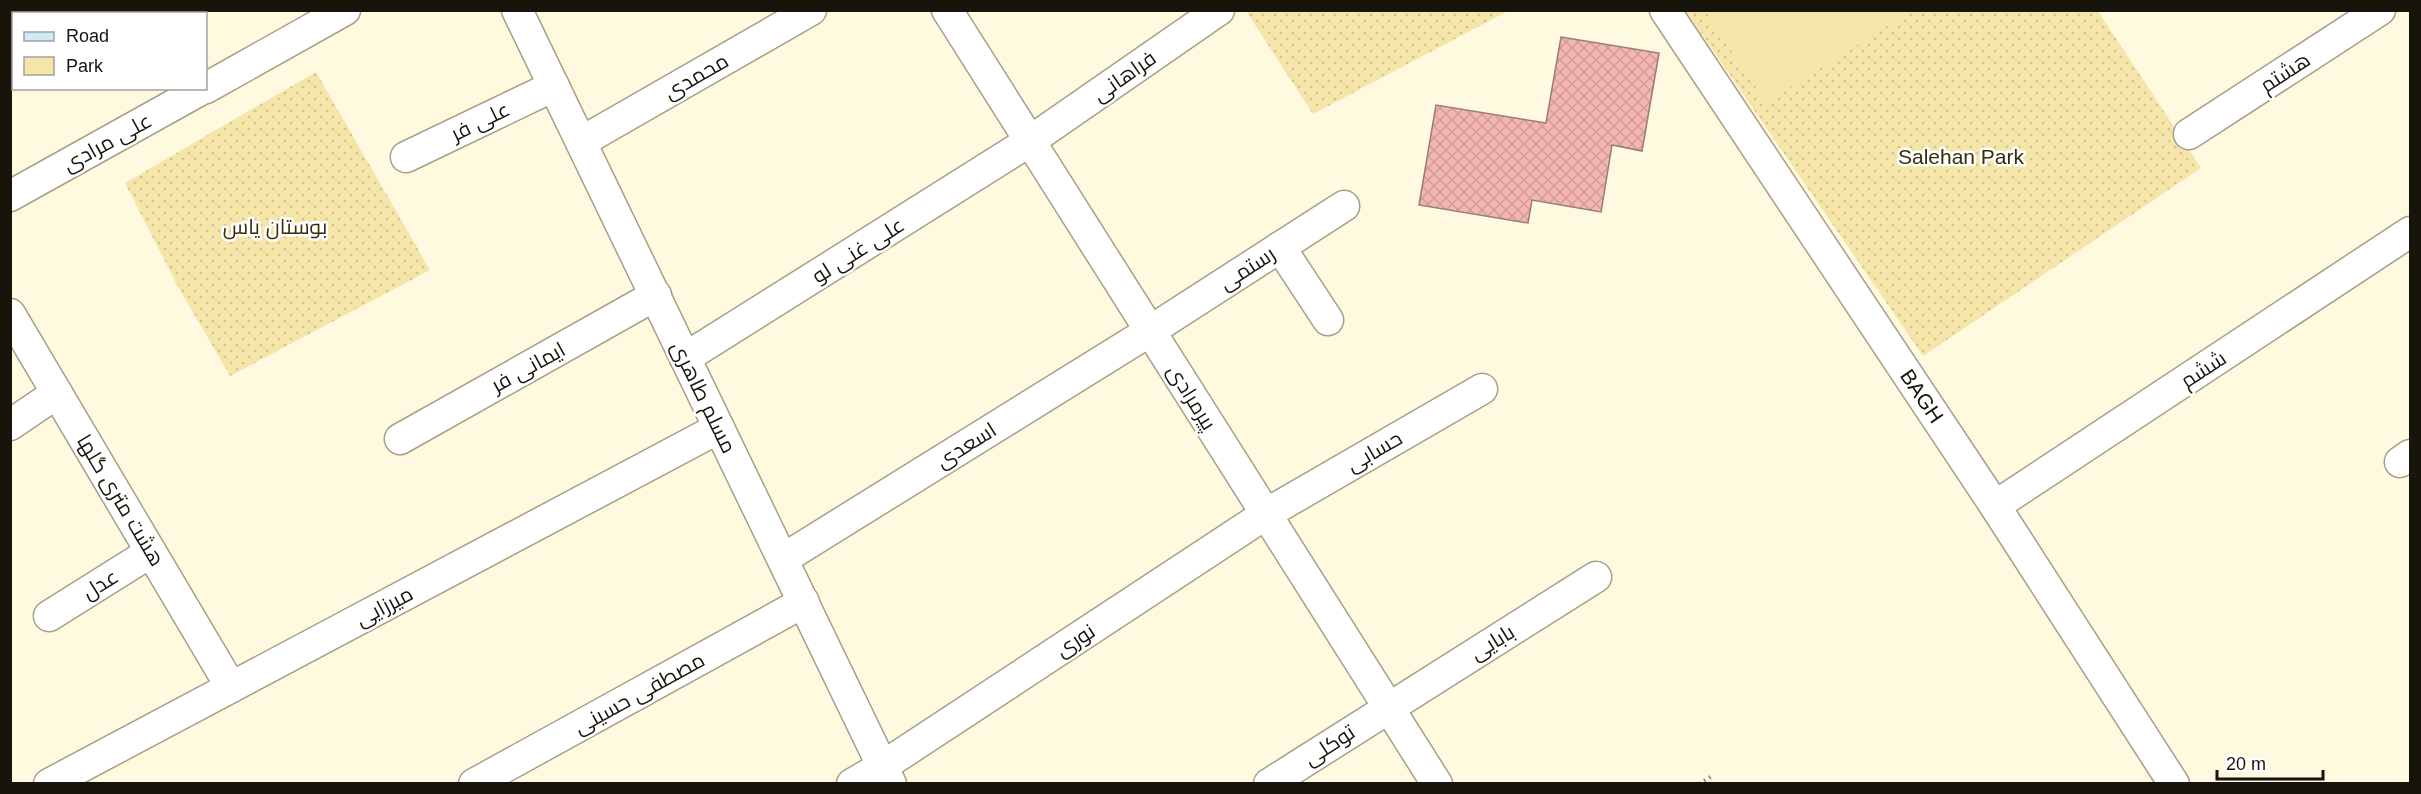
<svg xmlns="http://www.w3.org/2000/svg" width="2421" height="794" font-family="Helvetica,Cairo,sans-serif">
  <style>
    .green { fill: url(#green-dots) }
    .pitch { fill: #f5e5a8 }
    .building { fill: url(#building-cross-hatch); stroke: #967c7a; stroke-width: 1.5 }
    .lines { fill: none; stroke-linecap: round; stroke-linejoin: round }
    .street-casing { stroke: #a5a089; stroke-width: 33 }
    .secondary-casing { stroke: #a5a089; stroke-width: 36 }
    .path { stroke: #858170; stroke-width: 4; stroke-dasharray: 1.5 4.5; stroke-linecap: butt }
    .street { stroke: #fff; stroke-width: 30 }
    .secondary { stroke: #cfeaf4; stroke-width: 33 }
    .labels { text-anchor: middle; dominant-baseline: central; stroke-width: 5; stroke-linejoin: round; paint-order: stroke }
    .street-label { font-size: 21px; fill: #16140b; stroke: #fff }
    .park-label { font-size: 21px; fill: #352d0c; stroke: #fff }
  </style>
  <defs>
    <pattern id="green-dots" width="8" height="8" patternUnits="userSpaceOnUse" patternTransform="scale(1.5)"><rect width="8" height="8" fill="#f5e5a8"/><path d="M2 2h.1M6 6h.1" fill="none" stroke="#d1c48f" stroke-width="1.8" stroke-linecap="round"/></pattern>
    <pattern id="building-cross-hatch" width="8" height="8" patternUnits="userSpaceOnUse" patternTransform="scale(1.5)"><rect width="8" height="8" fill="#f5b5b0"/><path d="M0 0l8 8M0 8l8-8" fill="none" stroke="#d19b96"/></pattern>
  </defs>
  <rect width="100%" height="100%" fill="#fff9e0"/>
  <g class="green">
    <path d="M1246,11H1245H1508L1313,114Z"/>
    <path d="M1686,11H2098L2201,168L1923,356Z"/>
    <path d="M316,72L430,270L230,376L176,283L125,183Z"/>
  </g>
  <path class="pitch" d="M1705,11H1911L1766,103Z"/>
  <path class="building" d="M1561,37L1659,53L1642,151L1612,145L1601,212L1532,200L1528,223L1419,205L1436,105L1546,123Z"/>
  <g class="lines">
    <defs>
      <g id="street">
        <path d="M517,10L891,784"/>
        <path d="M947,10L1437,784"/>
        <path d="M1665,10L1995,506L2174,784"/>
        <path d="M206,88L345,10"/>
        <path d="M2189,134L2380,10"/>
        <path d="M581,142L811,10"/>
        <path d="M406,157L554,86"/>
        <path d="M10,196L204,88"/>
        <path d="M1280,247L1328,320"/>
        <path d="M10,314L231,687"/>
        <path d="M685,358L1030,141L1219,10"/>
        <path d="M10,425L57,393"/>
        <path d="M400,439L656,295"/>
        <path d="M2400,462L2410,455"/>
        <path d="M1995,506L2410,232"/>
        <path d="M783,559L1150,331L1344,206"/>
        <path d="M49,616L151,552"/>
        <path d="M49,784L719,428"/>
        <path d="M474,784L804,602"/>
        <path d="M852,784L883,766L1266,514L1482,389"/>
        <path d="M1269,784L1596,577"/>
      </g>
      <g id="secondary">
        <path d="M33,14L37,10"/>
        <path d="M10,31L14,29"/>
      </g>
    </defs>
    <use href="#street" class="street-casing"/>
    <use href="#secondary" class="secondary-casing"/>
    <path class="path" d="M1699,784L1712,776"/>
    <use href="#street" class="street"/>
    <use href="#secondary" class="secondary"/>
  </g>
  <g class="labels">
    <g class="street-label">
      <text transform="translate(2285 72) rotate(-33)">هشتم</text>
      <text transform="translate(696 76) rotate(-30)">محمدی</text>
      <text transform="translate(1124 76) rotate(-35)">فراهانی</text>
      <text transform="translate(480 121) rotate(-26)">علی فر</text>
      <text transform="translate(107 142) rotate(-29)">علی مرادی</text>
      <text transform="translate(858 250) rotate(-32)">علی غنی لو</text>
      <text transform="translate(1247 268) rotate(-33)">رستمی</text>
      <text transform="translate(528 367) rotate(-29)">ایمانی فر</text>
      <text transform="translate(2203 369) rotate(-33)">ششم</text>
      <text transform="translate(1922 396) rotate(56)">BAGH</text>
      <text transform="translate(704 397) rotate(64)">مسلم طاهری</text>
      <text transform="translate(1192 397) rotate(58)">پیرمرادی</text>
      <text transform="translate(966 445) rotate(-32)">اسعدی</text>
      <text transform="translate(1374 451) rotate(-30)">حسابی</text>
      <text transform="translate(121 500) rotate(59)">هشت متری گلها</text>
      <text transform="translate(100 584) rotate(-32)">عدل</text>
      <text transform="translate(384 606) rotate(-28)">میرزایی</text>
      <text transform="translate(1075 640) rotate(-33)">نوری</text>
      <text transform="translate(1492 642) rotate(-32)">بابایی</text>
      <text transform="translate(639 693) rotate(-29)">مصطفی حسینی</text>
      <text transform="translate(1329 745) rotate(-33)">توکلی</text>
    </g>
    <g class="park-label">
      <text x="1961" y="156">Salehan Park</text>
      <text x="275" y="226">بوستان یاس</text>
    </g>
  </g>
  <rect width="2421" height="794" fill="none" stroke="#16140b" stroke-width="24"/>
  <rect x="12" y="12" width="195" height="78" fill="#ffffff" stroke="#a2a19d" stroke-width="1.5"/>
  <rect x="24" y="32" width="30" height="9" fill="#cfeaf4" stroke="#a2a19d" stroke-width="1.5"/>
  <text x="66" y="42" font-size="18" fill="#16140b">Road</text>
  <rect x="24" y="57" width="30" height="18" fill="#f5e5a8" stroke="#a2a19d" stroke-width="1.5"/>
  <text x="66" y="72" font-size="18" fill="#16140b">Park</text>
  <path d="M2217 770v9h106v-9" fill="none" stroke="#16140b" stroke-width="3"/>
  <text x="2226" y="770" font-size="18" fill="#16140b" stroke="#ffffff" stroke-width="4.5" paint-order="stroke">20 m</text>
</svg>
